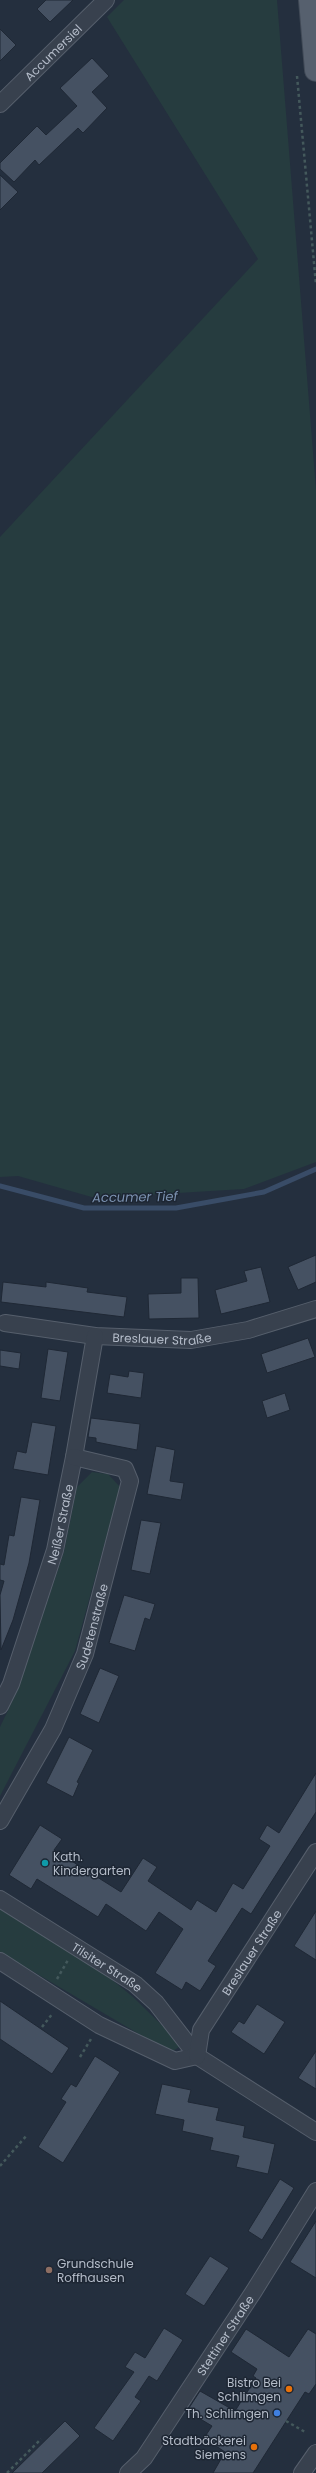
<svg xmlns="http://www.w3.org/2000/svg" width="316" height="2473" font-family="Poppins,sans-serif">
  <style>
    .green { fill: #263c3f }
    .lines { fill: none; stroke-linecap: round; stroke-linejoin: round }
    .stream { stroke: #394c67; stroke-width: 5 }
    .building { fill: #455162; stroke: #1f2835 }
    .minor-casing { stroke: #565f6c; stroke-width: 18 }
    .primary-casing { stroke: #414a57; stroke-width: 24 }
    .path { stroke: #44595c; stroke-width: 2.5; stroke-dasharray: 3 3; stroke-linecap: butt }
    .minor { stroke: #38414e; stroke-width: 16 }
    .primary { stroke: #56606e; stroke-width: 22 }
    .culture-dot { fill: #0f9aa8; stroke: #1d2633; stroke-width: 1.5 }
    .education-dot { fill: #8d6e63; stroke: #1d2633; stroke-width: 1.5 }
    .food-dot { fill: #e8710a; stroke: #1d2633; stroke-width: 1.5 }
    .shop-dot { fill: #3f7fe0; stroke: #1d2633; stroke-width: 1.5 }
    .labels { text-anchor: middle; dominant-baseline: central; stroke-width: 3; stroke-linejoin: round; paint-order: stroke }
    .street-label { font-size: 12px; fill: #b4bcc9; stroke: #1d2633 }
    .poi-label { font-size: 12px; fill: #b4bcc9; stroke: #1d2633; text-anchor: end }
    .water-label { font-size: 13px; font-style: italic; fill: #7c92b1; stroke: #1d2633 }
  </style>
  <rect width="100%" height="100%" fill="#242f3e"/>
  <g class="green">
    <path d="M124,0H277L316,490V1162L244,1189L95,1198L18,1176L0,1177V537L258,259L107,17Z"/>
    <path d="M92,1472L108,1474L120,1487L75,1651L0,1796V1727L17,1692L64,1552L77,1487Z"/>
    <path d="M0,1908L105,1974L133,1997L180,2043L179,2047L173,2051L161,2047L0,1952Z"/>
  </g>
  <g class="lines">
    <path class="stream" d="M0,1186L84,1208H176L264,1192L316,1169"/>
  </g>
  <g class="building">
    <path d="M46,0H73L50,22L37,9Z"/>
    <path d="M0,29L16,45L0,61Z"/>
    <path d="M92,58L109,76L92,92L107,108L83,133L78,128L39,165L35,160L14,182L0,169V163L37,126L46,135L77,106L60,88Z"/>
    <path d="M0,175L18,192L0,210Z"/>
    <path d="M316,1255V1282L298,1290L288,1267Z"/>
    <path d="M261,1267L270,1302L221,1314L215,1290L247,1281L244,1271Z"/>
    <path d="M181,1278H198L199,1318L149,1319L148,1294L181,1293Z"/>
    <path d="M3,1282L46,1287V1282L88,1288L87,1292L127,1297L124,1317L1,1302Z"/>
    <path d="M308,1338L315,1357L267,1373L261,1354Z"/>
    <path d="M48,1349L68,1352L60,1401L41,1398Z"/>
    <path d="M0,1350L21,1353L19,1369L0,1366Z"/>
    <path d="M129,1371L144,1373L141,1398L107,1393L110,1374L128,1377Z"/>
    <path d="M285,1393L290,1410L267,1418L262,1401Z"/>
    <path d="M91,1418L140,1424L137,1450L96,1442V1438L88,1437Z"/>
    <path d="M32,1422L56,1426L48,1475L13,1469L17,1451L26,1453Z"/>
    <path d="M156,1446L175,1450L170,1481L184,1483L181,1500L147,1494Z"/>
    <path d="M21,1497L40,1500L29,1563L13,1620L1,1650L0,1595L4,1581L0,1580V1564L4,1565L9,1535L14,1536Z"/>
    <path d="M141,1520L161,1523L150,1574L131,1570Z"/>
    <path d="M124,1595L155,1604L150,1620L145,1618L135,1651L109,1643Z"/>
    <path d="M100,1668L119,1676L99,1723L80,1714Z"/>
    <path d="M69,1737L93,1750L77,1782L79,1783L73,1797L46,1783Z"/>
    <path d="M316,1773V1812L251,1914L242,1908L208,1961L216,1966L200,1991L186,1982L182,1990L155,1973L183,1929L159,1912L146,1931L106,1904L98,1917L37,1879L31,1889L9,1875L40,1825L62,1839L54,1850L121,1892L143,1858L157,1867L148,1881L191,1910L197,1900L216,1912L233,1883L243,1889L270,1846L259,1839L267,1825L279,1833Z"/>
    <path d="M316,1911V1960L294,1946Z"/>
    <path d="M0,2001L69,2048L52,2074L0,2039Z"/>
    <path d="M257,2004L285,2022L264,2054L231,2032L239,2021L244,2024Z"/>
    <path d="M316,2051V2089L298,2078Z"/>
    <path d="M95,2056L120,2072L63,2163L38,2147L66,2102L61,2099L71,2084L76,2087Z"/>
    <path d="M162,2084L191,2090L188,2102L219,2108L216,2120L245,2126L243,2137L275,2144L268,2174L236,2167L239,2156L210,2150L213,2138L182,2131L184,2120L155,2114Z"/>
    <path d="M280,2179L294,2188L262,2240L248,2231Z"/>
    <path d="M316,2221V2278L290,2262Z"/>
    <path d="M210,2256L229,2268L204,2306L185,2294Z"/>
    <path d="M164,2328L183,2340L157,2381L149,2376L135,2397L141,2401L113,2441L94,2428L134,2372L125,2367L135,2352L145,2358Z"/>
    <path d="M246,2329L289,2357L308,2329L316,2334V2384L309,2394L305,2392L253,2473H213L225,2452L204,2438L212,2426L187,2411L200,2391L235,2411L256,2378L253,2376L257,2369L231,2352Z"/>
    <path d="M65,2421L80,2436L42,2473H12Z"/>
  </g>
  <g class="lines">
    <defs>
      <g id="minor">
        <path id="s1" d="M0,104L106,0"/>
        <path id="s2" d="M5,1323L95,1336L191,1340L248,1330L316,1309"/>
        <path id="s3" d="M0,1706L11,1684L55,1550L74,1457L95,1336"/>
        <path id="s4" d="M0,1821L53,1729L85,1654L130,1481L125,1469L74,1457"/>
        <path id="s5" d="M0,1899L135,1984L156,2003L197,2056L316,2132"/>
        <path d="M0,1961L99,2025L175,2061L197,2056"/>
        <path id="s6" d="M197,2056L201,2030L316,1852"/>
        <path id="s7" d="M128,2473L144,2458L254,2291L316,2191"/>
        <path d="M302,2473L316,2453"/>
      </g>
      <path id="primary" d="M310,0L316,70"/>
    </defs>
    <use href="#minor" class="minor-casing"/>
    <use href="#primary" class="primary-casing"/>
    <g class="path">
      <path d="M297,76L316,285"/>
      <path d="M57,1979L68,1960"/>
      <path d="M42,2027L53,2013"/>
      <path d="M80,2057L91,2039"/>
      <path d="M0,2166L27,2135"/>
      <path d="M286,2421L305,2432"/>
      <path d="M7,2473L41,2439"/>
    </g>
    <use href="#minor" class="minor"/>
    <use href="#primary" class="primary"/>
  </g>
  <circle class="culture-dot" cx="45" cy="1863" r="4"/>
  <circle class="education-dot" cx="49" cy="2270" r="4"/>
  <g class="food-dot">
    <circle cx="289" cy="2389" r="4"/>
    <circle cx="254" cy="2447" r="4"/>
  </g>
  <circle class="shop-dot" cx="277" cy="2413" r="4"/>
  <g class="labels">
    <g class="street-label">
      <text stroke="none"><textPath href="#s1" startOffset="74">Accumersiel</textPath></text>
      <text stroke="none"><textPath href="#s2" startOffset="158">Breslauer Straße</textPath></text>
      <text stroke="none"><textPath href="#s3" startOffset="192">Neißer Straße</textPath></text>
      <text stroke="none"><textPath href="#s4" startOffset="216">Sudetenstraße</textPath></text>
      <text stroke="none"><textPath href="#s6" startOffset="119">Breslauer Straße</textPath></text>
      <text stroke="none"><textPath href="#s5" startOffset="127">Tilsiter Straße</textPath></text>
      <text stroke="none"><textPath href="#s7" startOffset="169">Stettiner Straße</textPath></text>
    </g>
    <g class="poi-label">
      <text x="53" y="1856" text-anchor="start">Kath.<tspan x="53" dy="14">Kindergarten</tspan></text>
      <text x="57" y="2263" text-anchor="start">Grundschule<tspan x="57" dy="14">Roffhausen</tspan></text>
      <text x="281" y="2382">Bistro Bei<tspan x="281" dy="14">Schlimgen</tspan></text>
      <text x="269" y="2413">Th. Schlimgen</text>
      <text x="246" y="2440">Stadtbäckerei<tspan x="246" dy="14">Siemens</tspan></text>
    </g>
    <g class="water-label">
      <text transform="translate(135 1197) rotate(-1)">Accumer Tief</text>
    </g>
  </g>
</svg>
